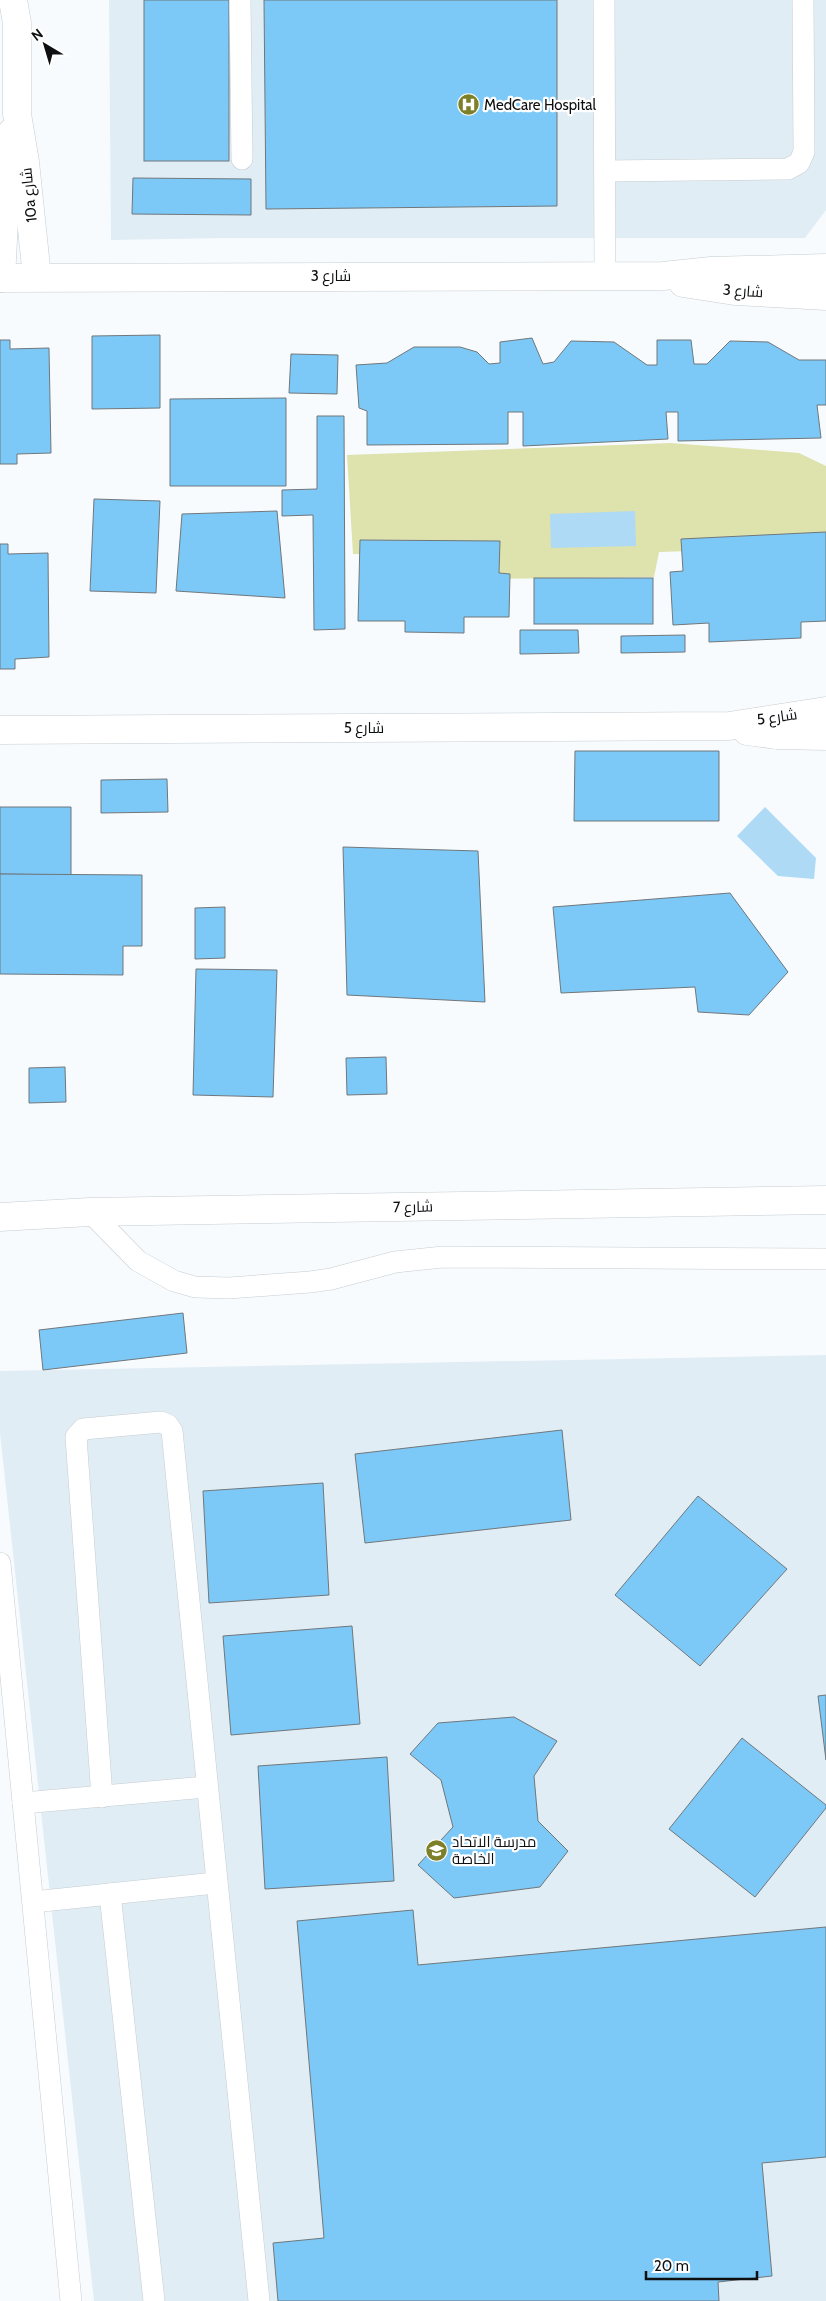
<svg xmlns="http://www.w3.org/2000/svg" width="826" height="2301" font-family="Cabin,Cairo,sans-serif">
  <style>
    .built { fill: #e1edf4 }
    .green { fill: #dee2ac }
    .water { fill: #aedaf6 }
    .building { fill: #7cc9f8; stroke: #70777b }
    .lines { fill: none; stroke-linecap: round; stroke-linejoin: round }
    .lane-casing { stroke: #c6cdd2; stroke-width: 22 }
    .street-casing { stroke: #c6cdd2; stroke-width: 29 }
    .lane { stroke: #fff; stroke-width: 21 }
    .street { stroke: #fff; stroke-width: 28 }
    .labels { text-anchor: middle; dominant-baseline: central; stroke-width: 4.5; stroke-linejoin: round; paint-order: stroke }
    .poi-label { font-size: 15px; fill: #0d0f11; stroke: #fff; text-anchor: start }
    .street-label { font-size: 15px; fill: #0d0f11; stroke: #fff }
  </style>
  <rect width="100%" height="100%" fill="#f7fbfe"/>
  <g class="built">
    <path d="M109,0H826V210L805,238H226L111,240Z"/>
    <path d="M826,1355V2301H94L0,1433V1371Z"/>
  </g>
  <path class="green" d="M671,443L799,453L826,466V547L659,552L654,577L488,579L486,557L353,554L347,455Z"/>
  <g class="water">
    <path d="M635,511L636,546L551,548L550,514Z"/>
    <path d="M765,807L816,858L814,879L778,876L737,836Z"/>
  </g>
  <g class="building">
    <rect x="144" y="0" width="85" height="161"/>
    <path d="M264,0H557V206L266,209Z"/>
    <path d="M133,178L251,179V215L132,214Z"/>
    <path d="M160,335V408L92,409V336Z"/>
    <path d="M532,338L543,364L554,362L571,341L614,342L647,365H657V340H691L694,364H707L730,341L768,342L799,360H826V405H817L821,438L678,441V412H666L668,439L523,446V412H508V444L367,445V411L359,408L356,365L387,363L414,347H460L477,352L489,364L500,363V342Z"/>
    <path d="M0,340H10V349L49,348L51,453L17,454V464H0Z"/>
    <path d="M291,354L338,355L337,394L289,393Z"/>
    <path d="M286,398V486H170V399Z"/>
    <path d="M317,416H344L345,629L314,630L313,515L282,516V490L317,489Z"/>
    <path d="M94,499L160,501L156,593L90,591Z"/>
    <path d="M277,511L285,598L176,591L182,514Z"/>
    <path d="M826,532V621L801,622V638L709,642V623L673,625L670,572L683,571L681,539Z"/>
    <path d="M360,540L500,541L499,573L510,574L509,617H464V633L405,632V621H358Z"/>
    <path d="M0,544H8V554L48,553L49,657L15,659V669H0Z"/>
    <rect x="534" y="578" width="119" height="46"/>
    <path d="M520,630H578L579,653L520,654Z"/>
    <path d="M685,635V652L621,653V636Z"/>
    <path d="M575,751H719V821H574Z"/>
    <path d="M167,779L168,812L101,813V780Z"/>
    <path d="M0,807H71V875L0,874Z"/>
    <path d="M343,847L478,851L485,1002L347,995Z"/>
    <path d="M0,874L142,875V946H123V975L0,974Z"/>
    <path d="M730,893L788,972L749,1015L698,1012L695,987L561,993L553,907Z"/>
    <path d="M225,907V958L195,959V908Z"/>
    <path d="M196,969L277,970L273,1097L193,1095Z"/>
    <path d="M386,1057L387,1094L347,1095L346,1058Z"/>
    <path d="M65,1067L66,1102L29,1103V1068Z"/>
    <path d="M183,1313L187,1353L43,1370L39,1330Z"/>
    <path d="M562,1430L571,1520L365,1543L355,1454Z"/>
    <path d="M323,1483L329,1595L209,1603L203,1491Z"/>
    <path d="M698,1496L787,1569L700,1666L615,1595Z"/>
    <path d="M352,1626L360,1724L231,1735L223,1636Z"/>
    <path d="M826,1695V1760L818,1696Z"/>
    <path d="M514,1717L557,1741L534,1776L538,1821L568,1851L540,1887L454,1898L418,1865L453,1827L441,1780L410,1754L438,1723Z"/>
    <path d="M742,1738L826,1805V1808L755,1897L669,1829Z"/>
    <path d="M387,1757L394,1881L265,1889L258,1766Z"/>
    <path d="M413,1910L418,1965L826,1927V2157L762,2163L772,2276L718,2282L719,2301H278L273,2243L324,2238L297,1921Z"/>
  </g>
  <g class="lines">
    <defs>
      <g id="lane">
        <path d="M240,0L242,159"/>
        <path d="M604,0L605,276"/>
        <path d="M605,171L788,169L799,163L804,152L803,0"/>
        <path d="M90,1212L138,1261L174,1281L195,1287L229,1288L310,1282L331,1279L395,1262L443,1257L826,1259"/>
        <path d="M0,1563L71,2301"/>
        <path d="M102,1797L76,1437L83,1429L161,1422L168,1425L172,1431L259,2301"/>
        <path d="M23,1803L206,1787"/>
        <path d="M110,1894L154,2301"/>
        <path d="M33,1902L215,1883"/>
      </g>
      <g id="street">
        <path d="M13,0L17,23V114L25,162L37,277"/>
        <path d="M0,278L663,276L711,271L826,268"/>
        <path d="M1,278L7,163L12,132"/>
        <path d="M683,283L735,291L826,296"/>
        <path d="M0,730L729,726L826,711"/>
        <path d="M747,731L777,735L826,736"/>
        <path d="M0,1217L90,1212L826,1200"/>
      </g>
    </defs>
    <use href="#lane" class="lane-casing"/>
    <use href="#street" class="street-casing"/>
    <use href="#lane" class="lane"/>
    <use href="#street" class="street"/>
  </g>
  <defs>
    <symbol id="hospital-disc" viewBox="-11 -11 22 22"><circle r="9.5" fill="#7e8029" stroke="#fff"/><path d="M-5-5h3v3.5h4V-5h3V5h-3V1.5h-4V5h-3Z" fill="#fff"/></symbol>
    <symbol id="school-disc" viewBox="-11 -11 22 22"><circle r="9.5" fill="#7e8029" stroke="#fff"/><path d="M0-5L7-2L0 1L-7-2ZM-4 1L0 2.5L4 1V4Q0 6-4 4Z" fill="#fff"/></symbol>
  </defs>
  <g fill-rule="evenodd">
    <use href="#hospital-disc" x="456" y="92" width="25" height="25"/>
    <use href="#school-disc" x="424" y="1838" width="25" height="25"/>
  </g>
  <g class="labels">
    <g class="poi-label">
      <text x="484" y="105">MedCare Hospital</text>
      <text x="452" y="1842">مدرسة الاتحاد<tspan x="452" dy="17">الخاصة</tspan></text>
    </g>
    <g class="street-label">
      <text transform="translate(29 195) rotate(-96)">10a شارع</text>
      <text x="331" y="276">شارع 3</text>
      <text transform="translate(743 291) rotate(4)">شارع 3</text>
      <text transform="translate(777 717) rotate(-8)">شارع 5</text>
      <text x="364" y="728">شارع 5</text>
      <text transform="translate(413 1207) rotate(-1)">شارع 7</text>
    </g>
  </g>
  <g transform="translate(45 45) rotate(322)" stroke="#ffffff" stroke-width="4" paint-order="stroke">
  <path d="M0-4L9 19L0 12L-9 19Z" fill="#0d0f11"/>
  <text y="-8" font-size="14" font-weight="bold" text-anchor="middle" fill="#0d0f11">N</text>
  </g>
  <path d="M646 2271v8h111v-8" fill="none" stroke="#0d0f11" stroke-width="2.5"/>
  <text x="654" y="2271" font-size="15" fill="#0d0f11" stroke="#ffffff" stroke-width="4" paint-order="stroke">20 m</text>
</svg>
